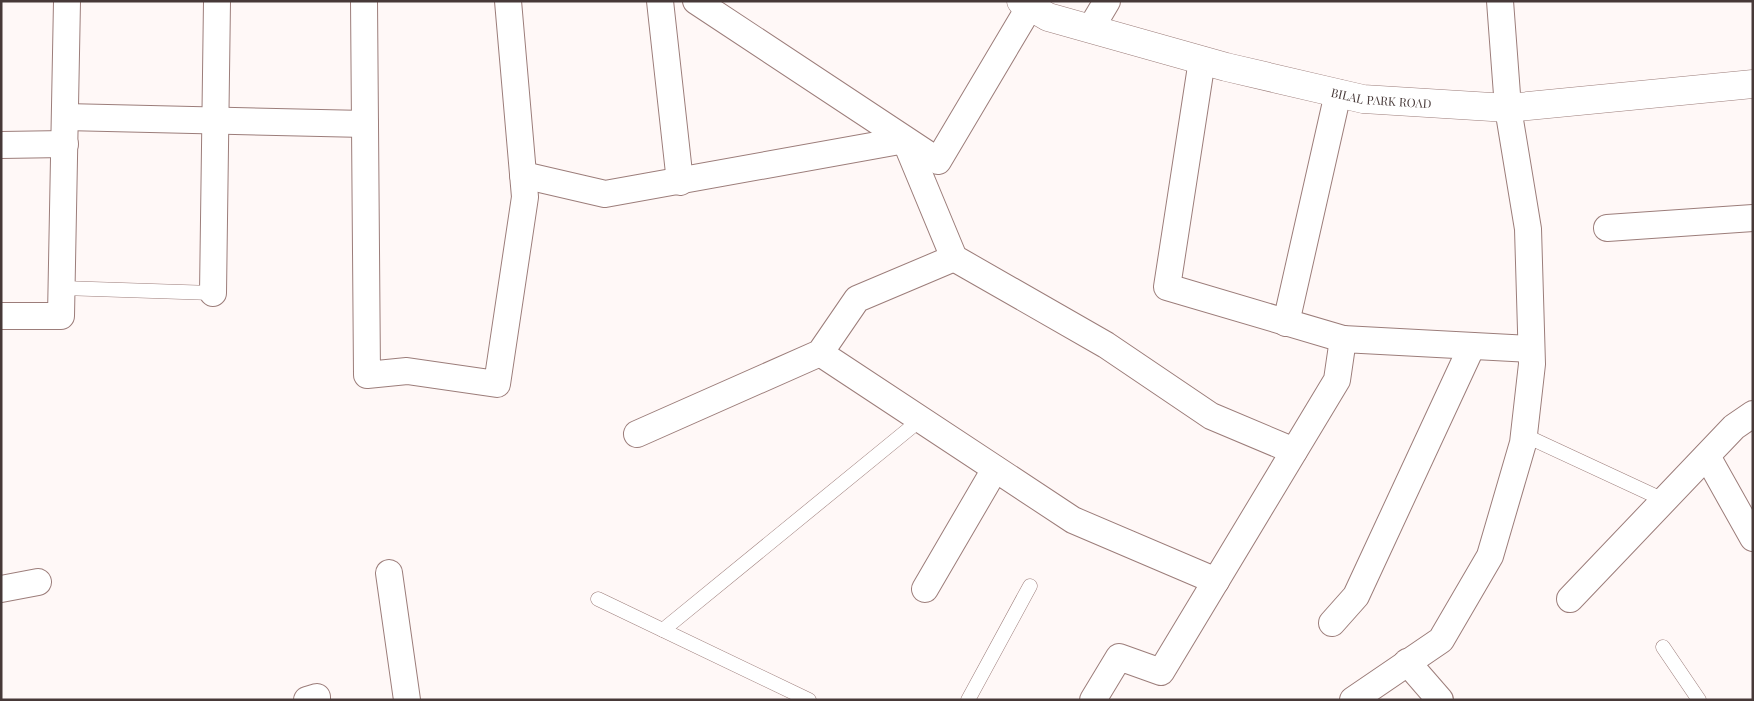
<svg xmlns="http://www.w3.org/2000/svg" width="1754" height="701" font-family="'Playfair Display',serif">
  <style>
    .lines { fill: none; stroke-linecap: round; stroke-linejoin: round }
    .lane-casing { stroke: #9c7d7a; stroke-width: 15 }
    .street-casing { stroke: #9c7d7a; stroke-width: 28 }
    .secondary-casing { stroke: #9c7d7a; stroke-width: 29 }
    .lane { stroke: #fff; stroke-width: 14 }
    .street { stroke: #fff; stroke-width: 26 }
    .secondary { stroke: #fff; stroke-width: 28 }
    .labels { text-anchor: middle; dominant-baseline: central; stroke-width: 4; stroke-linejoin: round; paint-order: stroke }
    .street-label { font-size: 12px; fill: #473938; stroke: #fff8f7 }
  </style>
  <rect width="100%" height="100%" fill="#fff8f7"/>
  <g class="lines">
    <defs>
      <g id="lane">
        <path d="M62,288L213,293"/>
        <path d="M1524,435L1664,500"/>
        <path d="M598,599L809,700"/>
        <path d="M663,630L920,420"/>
        <path d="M1663,647L1699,700"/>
        <path d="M968,700L1030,586"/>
      </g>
      <g id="street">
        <path d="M364,1L367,375L407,371L497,384L525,197L508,1"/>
        <path d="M660,1L680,182"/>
        <path d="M696,1L938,161L1030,6"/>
        <path d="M1091,28L1107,1"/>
        <path d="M1202,60L1167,287L1343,339"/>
        <path d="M65,117L365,124"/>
        <path d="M1,145L65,144"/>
        <path d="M523,175L605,194L905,140L954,258L1106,345L1211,416L1294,451"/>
        <path d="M1607,228L1753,218"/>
        <path d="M213,293L217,1"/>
        <path d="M1,316H61L67,1"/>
        <path d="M1286,323L1338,93"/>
        <path d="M820,353L1073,520L1216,581"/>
        <path d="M637,434L820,353L857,299L954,258"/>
        <path d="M1707,456L1753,538"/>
        <path d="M389,573L407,700"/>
        <path d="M1,589L38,582"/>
        <path d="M925,589L995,469"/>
        <path d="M1570,599L1734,427L1753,414"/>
        <path d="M1332,623L1356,596L1472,346"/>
        <path d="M1407,662L1440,700"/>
        <path d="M307,700L317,697V700"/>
        <path d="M1093,700L1119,657L1161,672L1337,380L1343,339L1531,349"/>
        <path d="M1353,700L1441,640L1490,556L1523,443L1532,364L1528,229L1508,108L1500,1"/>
      </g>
      <g id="secondary">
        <path id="s1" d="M1021,1L1048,17L1226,67L1363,99L1508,108L1753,84"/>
      </g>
    </defs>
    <use href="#lane" class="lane-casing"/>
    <use href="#street" class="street-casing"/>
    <use href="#secondary" class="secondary-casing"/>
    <use href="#lane" class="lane"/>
    <use href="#street" class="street"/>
    <use href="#secondary" class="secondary"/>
  </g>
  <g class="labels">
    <g class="street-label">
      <text stroke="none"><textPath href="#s1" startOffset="375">BILAL PARK ROAD</textPath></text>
    </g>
  </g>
  <rect width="1754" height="701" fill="none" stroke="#473938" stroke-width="5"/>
</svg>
